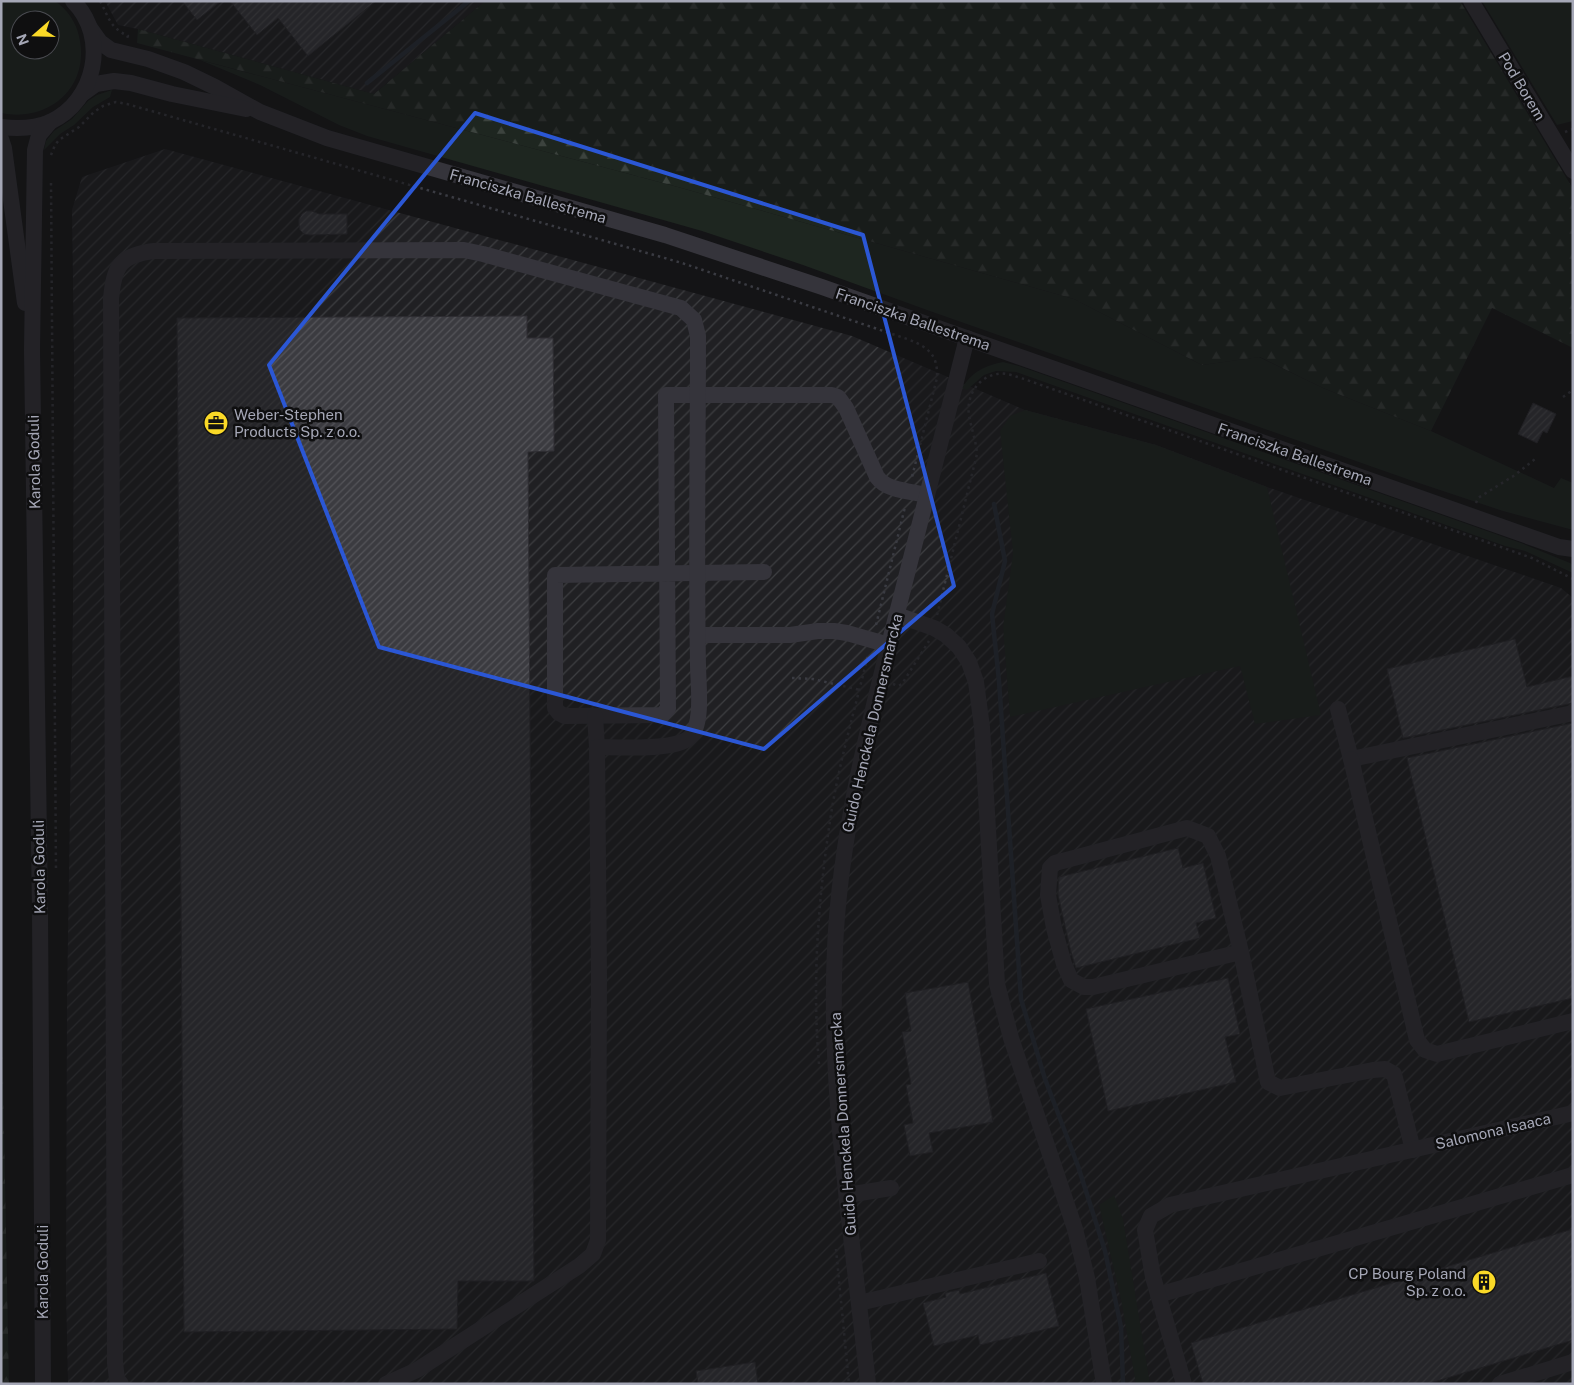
<svg xmlns="http://www.w3.org/2000/svg" width="1574" height="1385" font-family="'Public Sans',sans-serif">
  <style>
    .industrial { fill: url(#industrial-furrows) }
    .green { fill: #1e2620; fill-rule: evenodd }
    .forest { fill: url(#forest-firs) }
    .lines { fill: none; stroke-linecap: round; stroke-linejoin: round }
    .stream { stroke: #29303a; stroke-width: 4.5 }
    .building { fill: url(#building-hatch); stroke: #2e2d32 }
    .path { stroke: #3a3b42; stroke-width: 2.5; stroke-dasharray: 2.5 4; stroke-linecap: butt }
    .minor { stroke: #35343b; stroke-width: 16 }
    .marked { fill: none; stroke: #2b57d5; stroke-width: 4; stroke-linejoin: round }
    .labels { text-anchor: middle; dominant-baseline: central; stroke-width: 5; stroke-linejoin: round; paint-order: stroke }
    .street-label { font-size: 15px; fill: #a5a7b6; stroke: #0f0f10 }
    .poi-label { font-size: 15px; fill: #a5a7b6; stroke: #0f0f10; text-anchor: start }
  </style>
  <defs>
    <pattern id="industrial-furrows" width="10" height="10" patternUnits="userSpaceOnUse" patternTransform="scale(1.25)"><rect width="10" height="10" fill="#202023"/><path d="M-1 1l2-2M0 10L10 0M9 11l2-2" fill="none" stroke="#3d3e41"/></pattern>
    <pattern id="forest-firs" width="22" height="20" patternUnits="userSpaceOnUse" patternTransform="scale(1.25)"><rect width="22" height="20" fill="#1e2620"/><path d="M5 1l3.5 6h-7zM16 11l3.5 6h-7z" fill="#3c433e"/></pattern>
    <pattern id="building-hatch" width="6" height="6" patternUnits="userSpaceOnUse" patternTransform="scale(1.25)"><rect width="6" height="6" fill="#3b3b40"/><path d="M-1 1l2-2M0 6l6-6M5 7l2-2" fill="none" stroke="#545459"/></pattern>
  </defs>
  <rect width="100%" height="100%" fill="#141416"/>
  <g class="industrial">
    <path d="M105,1H485L374,94L138,29L118,25Z"/>
    <path d="M165,149L852,336L1025,410L1156,445L1267,487L1561,588L1573,598V1384H68L66,1292L67,1000L73,612L74,357L72,210L82,177Z"/>
  </g>
  <g class="green">
    <path d="M1,1H55C67,9 76,22 79,36C91,86 50,123 1,113ZM20,20H50V50H20Z"/>
    <path d="M1482,1H1573V121L1557,125Z"/>
    <path d="M200,60L678,187L1074,299L1202,365L1259,357L1323,388L1431,431L1554,488L1561,478L1573,483V530L1503,511L1407,479L927,310L803,265L702,231L367,136L339,125L260,85Z"/>
    <path d="M112,90L110,97L93,107L74,125L60,134L44,150L46,141L54,131L72,119L88,101L97,95Z"/>
    <path d="M1003,362L1019,366L1521,543L1570,563L1573,565V573L1525,551L1505,546L1016,372L996,371L984,375L967,390L962,388C972,372 984,366 1003,362Z"/>
    <path d="M1025,410L1156,445L1267,487L1321,715L1255,724L1240,666L1010,717L1003,627L1013,553L1000,431L1010,416Z"/>
    <path d="M1114,1195L1123,1219L1150,1384H1136L1121,1300L1099,1205Z"/>
  </g>
  <g class="forest">
    <path d="M485,1H1460L1573,189V348L1492,308L1431,431L1323,388L1260,357L1202,365L1074,299L678,187L137,43L138,29L374,94Z"/>
    <path d="M1,974L9,1384H1Z"/>
  </g>
  <g class="lines">
    <g class="stream">
      <path d="M367,83L469,1"/>
      <path d="M994,504L1005,561L992,614L999,681L1021,999L1045,1079L1078,1166L1105,1251L1121,1327L1123,1384"/>
    </g>
  </g>
  <g class="building">
    <path d="M182,1H221L197,20Z"/>
    <path d="M230,1H376L308,56L278,18L257,35Z"/>
    <path d="M306,211H312L319,214H347V234L310,235L304,234L300,230L299,225V219L302,214Z"/>
    <path d="M527,316V338H553L554,432V451L528,452L534,1281H458L457,1329L184,1332L177,318Z"/>
    <path d="M1533,403L1556,414L1547,433L1543,431L1537,443L1518,434Z"/>
    <path d="M1515,639L1527,687L1573,676V703L1403,738L1387,669Z"/>
    <path d="M1573,723V998L1469,1022L1407,758Z"/>
    <path d="M1178,848L1183,868L1203,863L1216,918L1196,923L1200,938L1076,968L1071,952L1061,908L1058,894L1059,877Z"/>
    <path d="M1228,978L1240,1034L1225,1037L1236,1082L1108,1111L1086,1009Z"/>
    <path d="M968,982L993,1122L929,1133L933,1152L910,1156L904,1125L913,1123L906,1085L911,1084L902,1032L911,1031L905,993Z"/>
    <path d="M1573,1229V1340L1427,1384H1203L1191,1343Z"/>
    <path d="M1046,1273L1059,1326L980,1345L978,1335L934,1346L923,1303L946,1297L945,1293L959,1290L960,1294Z"/>
    <path d="M755,1362L758,1384H698L696,1371Z"/>
  </g>
  <g class="lines">
    <g class="path">
      <path d="M100,1C109,17 109,27 128,36L127,38"/>
      <path d="M1565,132L1573,129"/>
      <path d="M51,155L55,145L59,140L79,127L94,112L103,106L116,102L127,104L682,263L910,340C929,348 938,355 937,378L912,477"/>
      <path d="M51,183L56,872"/>
      <path d="M1563,397L1573,390"/>
      <path d="M1476,503L1478,498L1515,475L1535,459"/>
      <path d="M937,615L977,454C976,440 971,428 969,415C966,396 978,377 997,374C1005,372 1017,377 1024,379L1532,558L1573,579"/>
      <path d="M876,625L905,507"/>
      <path d="M792,678L813,679L860,690"/>
      <path d="M893,684L898,686L902,684L929,641"/>
      <path d="M819,1064C812,984 818,901 830,821C838,766 855,709 868,655"/>
      <path d="M836,1249L849,1384"/>
    </g>
    <g class="minor">
      <path d="M1471,1L1573,171"/>
      <path d="M90,28L100,42L111,50L148,59L184,72L215,87L260,112L327,138L665,235L822,287L1559,547L1573,549"/>
      <path d="M82,94L96,84L114,81L131,83L172,94L246,109"/>
      <path d="M1,127C18,129 34,129 50,122C96,101 109,37 73,1"/>
      <path d="M1,139L4,148L25,303"/>
      <path d="M764,572C694,573 625,574 555,575V708L559,713L565,716L662,715L668,709L666,395H832L838,397L846,408L877,477C887,491 910,491 927,495"/>
      <path d="M897,615L934,628L946,635L959,647L969,662L976,682L982,727L997,984L1011,1038L1075,1229L1087,1278L1104,1384"/>
      <path d="M697,635H790L818,631H834L847,633L889,645"/>
      <path d="M1338,709L1351,759L1573,713"/>
      <path d="M595,716L597,747"/>
      <path d="M1351,759L1417,1040L1425,1050L1437,1054L1573,1021"/>
      <path d="M1241,952L1093,987H1084L1071,980L1064,964L1054,928L1048,895L1050,868L1055,863L1187,828L1208,836L1218,856L1241,952L1268,1082L1280,1088L1373,1070L1385,1069L1394,1074L1413,1150"/>
      <path d="M847,1195L891,1188"/>
      <path d="M1158,1295L1573,1175"/>
      <path d="M859,1303L1039,1261"/>
      <path d="M43,1384L40,911L32,350L35,150L39,135L50,122"/>
      <path d="M121,1384L117,1379L115,1363L111,299C114,266 120,255 154,251L464,250L483,254L681,308L694,320L698,336C698,445 696,555 698,665C698,683 704,726 689,738C674,751 617,747 597,747L599,976L598,1240L593,1254L579,1266L417,1370L386,1384"/>
      <path d="M868,1384C853,1239 828,1093 835,948C840,835 868,726 896,617C920,524 943,431 967,338"/>
      <path d="M1184,1384L1153,1277L1145,1230L1151,1216L1170,1205L1573,1113"/>
      <path d="M1500,1384L1573,1362"/>
    </g>
  </g>
  <path d="M0 0H1574V1385H0ZM475,113L863,235L954,586L764,749L379,647L269,365Z" fill="#141416" fill-opacity=".55" fill-rule="evenodd"/>
  <path class="marked" d="M475,113L863,235L954,586L764,749L379,647L269,365Z"/>
  <defs>
    <symbol id="office-disc" viewBox="-11 -11 22 22"><circle r="9.5" fill="#fad927" stroke="#0f0f10"/><path d="M-6-3h4V-5.5h4V-3h4V5H-6ZM-1-4.5V-3h2v-1.5ZM-6 0V1H6V0Z" fill="#111"/></symbol>
    <symbol id="building-disc" viewBox="-11 -11 22 22"><circle r="9.5" fill="#fad927" stroke="#0f0f10"/><path d="M-4-6H4V6H1V3H-1V6H-4ZM-2.5-4.3h1.7v1.8h-1.7ZM.8-4.3h1.7v1.8H.8ZM-2.5-1h1.7V.8h-1.7ZM.8-1h1.7V.8H.8Z" fill="#111"/></symbol>
  </defs>
  <g fill-rule="evenodd">
    <use href="#office-disc" x="202" y="409" width="28" height="28"/>
    <use href="#building-disc" x="1470" y="1268" width="28" height="28"/>
  </g>
  <g class="labels">
    <g class="street-label">
      <text transform="translate(1522 86) rotate(59)">Pod Borem</text>
      <text transform="translate(528 196) rotate(16)">Franciszka Ballestrema</text>
      <text transform="translate(913 319) rotate(19)">Franciszka Ballestrema</text>
      <text transform="translate(1295 454) rotate(19)">Franciszka Ballestrema</text>
      <text transform="translate(34 462) rotate(-91)">Karola Goduli</text>
      <text transform="translate(872 723) rotate(-77)">Guido Henckela Donnersmarcka</text>
      <text transform="translate(39 867) rotate(-91)">Karola Goduli</text>
      <text transform="translate(843 1124) rotate(-94)">Guido Henckela Donnersmarcka</text>
      <text transform="translate(1493 1131) rotate(-13)">Salomona Isaaca</text>
      <text transform="translate(42 1272) rotate(-90)">Karola Goduli</text>
    </g>
    <g class="poi-label">
      <text x="234" y="414">Weber-Stephen<tspan x="234" dy="17">Products Sp. z o.o.</tspan></text>
      <text x="1466" y="1273" text-anchor="end">CP Bourg Poland<tspan x="1466" dy="17">Sp. z o.o.</tspan></text>
    </g>
  </g>
  <rect width="1574" height="1385" fill="none" stroke="#a5a7b6" stroke-width="5"/>
  <g transform="translate(35 35) rotate(250)"><circle r="24" fill="#0f0f10" stroke="#4b4c52"/>
  <path d="M0-4L9 19L0 12L-9 19Z" fill="#fad927"/>
  <text y="-8" font-size="14" font-weight="bold" text-anchor="middle" fill="#a5a7b6">N</text>
  </g>
</svg>
